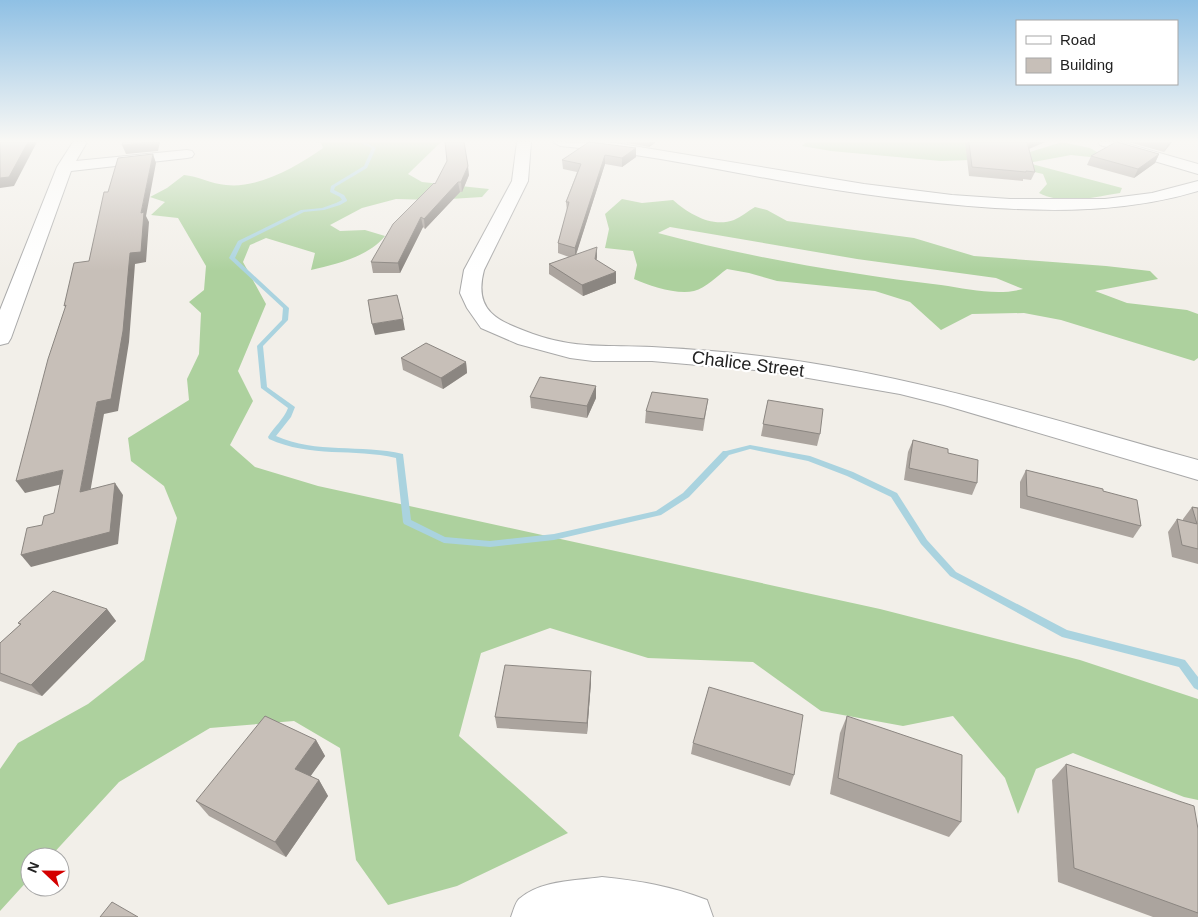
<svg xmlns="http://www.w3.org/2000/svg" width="1198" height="917" font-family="Arial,sans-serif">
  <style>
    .forest { fill: #add19e; fill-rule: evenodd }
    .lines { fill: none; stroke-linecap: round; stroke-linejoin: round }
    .stream { fill: #aad3df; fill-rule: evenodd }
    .street-casing { stroke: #a9a9a9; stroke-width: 2 }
    .street { fill: #fff; fill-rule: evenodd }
    .wall { fill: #aba49e }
    .shaded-wall { fill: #8b8681 }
    .building { fill: #c7bfb8; stroke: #8b8681 }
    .labels { text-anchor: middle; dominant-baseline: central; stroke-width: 4.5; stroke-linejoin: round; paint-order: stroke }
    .street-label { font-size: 18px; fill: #222; stroke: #fff }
  </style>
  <rect width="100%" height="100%" fill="#f2efe9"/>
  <g class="forest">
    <path d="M316,142H441L408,174L422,182L489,189L482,197L434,200L396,199L362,208L330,225L340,231L365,230L385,236C368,257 337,264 311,270L315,253L266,238L250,245L243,262L266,304L238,371L253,401L230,445L255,467L318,486L880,609L1080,660L1198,699V800L1184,797L1073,753L1036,769L1018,814L1005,778L953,716L903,726L821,711L753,662L648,658L550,628L481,653L459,736L568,833L457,886L388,905L356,860L340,748L294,721L210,728L119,782L50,857H30V878L0,911V769L18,743L88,704L144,660L177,518L164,486L131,461L128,438L189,400L187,379L199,354L201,313L189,302L204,290L206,266L178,218L151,215L165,202L150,197L167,188L184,175C197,176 212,184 226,185C258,189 298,166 323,148L321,143Z"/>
    <path d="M806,142H966L999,149L1030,152L1062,142L1090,148L1109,159L1071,155L1028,163L1122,188L1120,193C1093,197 1065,206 1039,193L1047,184L1043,174L1017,168L970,160L941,161L831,151L802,146Z"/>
    <path d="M622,199L642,203L673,200C689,214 712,228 734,220C741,217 748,211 755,207L767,210L787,221L914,238L974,256L1106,266L1150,271L1158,279L1095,291L1127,303L1187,310L1198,314V358L1194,361L1061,320L1024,313L972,314L941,330L910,302L875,291L777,281L749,273L727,269C717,276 706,288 694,291C677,295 650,286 634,279L637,265L633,251L605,248L609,229L605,214ZM670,227L857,259L996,278L1023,289C997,296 968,289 941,285C848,274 748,257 658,233Z"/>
  </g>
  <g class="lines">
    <path class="stream" d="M359,142H364L376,148L367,168L335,187L334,190L344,195L347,200V201L340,205L324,210L304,212L242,243L235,258L289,308L288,320L263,346L267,387L295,407L291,417L276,436C316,454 361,444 403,454L411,520L445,537L490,541L554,534L656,511L683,493L723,451H726L750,445L810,456L853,472L897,493L927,540L956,572L1067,630L1185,660L1198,677V690L1194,688L1179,667L1062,637L950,576L921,544L891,497L847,476L808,461L750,449L729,455L689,497L661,515L554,540L490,547L444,543L404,524L403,522L396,458C354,448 310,458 269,439L268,437C274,427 284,419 288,408L261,388L257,346L282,320L283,308L229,258L238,241L301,210L322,208L336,203L342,200L340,197L330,192L331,186L364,166L372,148Z"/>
    <defs>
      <g id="street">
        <path d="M73,142H87L76,161L187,150L192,151L194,154L192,157L187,158L71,171L11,338L8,343L0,345V310L57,167Z"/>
        <path d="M517,142H531L528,181L484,270C473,312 498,321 533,334C574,349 609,345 652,347C690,349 730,352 768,357C915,375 1056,421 1198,460V480L944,405L900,394L768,371L652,361H593L570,358L518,344L481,328L467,308L460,293L464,270L512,181Z"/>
        <path d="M553,142L615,143L864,184L952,195L1010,199H1105L1152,193L1198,181V191C1132,211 1064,212 995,208C922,203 849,193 777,180C705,167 633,152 560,146Z"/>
        <path d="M1098,142H1121L1198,164V174L1100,145Z"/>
        <path d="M602,877C640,881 671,886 707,900L713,917H511C513,912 515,903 519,899C541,880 575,881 602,877Z"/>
      </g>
    </defs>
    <use href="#street" class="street-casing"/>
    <use href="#street" class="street"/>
  </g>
  <g class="wall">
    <path d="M621,142H656L649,147Z"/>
    <path d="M965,142H1045L1029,149L1035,172L1031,180L1023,179V181L969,176Z"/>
    <path d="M1128,142H1172L1164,152Z"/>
    <path d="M636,148V157L622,167L605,164L576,254L597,257L596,260L616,283L583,296L549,274V264L569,257L558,253V243L567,211L566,202L577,172L563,169L562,160Z"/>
    <path d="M1159,154L1155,163L1134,178L1087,165L1091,156Z"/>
    <path d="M469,175L462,192H460L425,229L423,227L400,273H373L371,262L435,184Z"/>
    <path d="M401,358L466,362L467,373L443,389L403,370Z"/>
    <path d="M596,386V398L587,418L531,408L530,397Z"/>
    <path d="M708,399L703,431L645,423L646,411Z"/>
    <path d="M768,400L820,434L817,446L761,436Z"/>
    <path d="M913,440L948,453L977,483L972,495L904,480L908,452Z"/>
    <path d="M1026,470L1103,491L1141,526L1133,538L1020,508V482Z"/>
    <path d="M1192,507L1198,508V564L1172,557L1168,532L1177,519L1183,521V519Z"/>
    <path d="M107,609L116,621L42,696L0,681V643L20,625L18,623Z"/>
    <path d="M591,671V682L587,734L497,728L495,717Z"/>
    <path d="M847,716L961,822L949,837L830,794L840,733Z"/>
    <path d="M316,740L325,756L310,776L319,780L328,796L286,857L209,816L196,801Z"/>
    <path d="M693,743L794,775L790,786L691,754Z"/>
    <path d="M1066,764L1198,829V917H1153L1058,882L1052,780Z"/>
  </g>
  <g class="shaded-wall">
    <path d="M28,142H37L14,186L0,188V178Z"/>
    <path d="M155,142H160L158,151L126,154L122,145Z"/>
    <path d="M650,142H656L649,147Z"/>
    <path d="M1030,142H1045L1028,149Z"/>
    <path d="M1169,142H1172L1164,152Z"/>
    <path d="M636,148V157L622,167V158Z"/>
    <path d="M153,154L156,163L146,216L149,222L146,262L135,264L129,342L118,411L104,414L88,504L80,492L97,402L130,253L141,213Z"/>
    <path d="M1159,154L1155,163L1134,178L1138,169Z"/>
    <path d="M605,155V164L575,258V248Z"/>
    <path d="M468,166L469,175L462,192L461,182Z"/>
    <path d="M458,182L460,192L425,229L424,219Z"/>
    <path d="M421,217L423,227L400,273L398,263Z"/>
    <path d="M597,247V257L595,269V259Z"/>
    <path d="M616,272V283L583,296L582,285Z"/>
    <path d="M403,319L405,330L375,335L372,324Z"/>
    <path d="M466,362L467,373L443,389L441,378Z"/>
    <path d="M596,386V398L587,418V406Z"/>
    <path d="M63,470L71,482L25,493L16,481Z"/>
    <path d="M115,483L123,495L118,544L31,567L21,555Z"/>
    <path d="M107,609L116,621L42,696L31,685Z"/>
    <path d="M591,671V682L587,734V723Z"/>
    <path d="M316,740L325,756L305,784L295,769Z"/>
    <path d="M319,780L328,796L286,857L275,842Z"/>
  </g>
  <g class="building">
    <path d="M0,142H28L9,177L0,178Z"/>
    <path d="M123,142H155L122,145Z"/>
    <path d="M445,142H464L468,166L461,182H458L424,219L421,217L398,263L371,262L393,224L434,183L435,184L447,161Z"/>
    <path d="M589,142L636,148L622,158L605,155L575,248L558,243L569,202H566L581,164L562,160Z"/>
    <path d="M969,142H1027L1035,172L1026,171V172L972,167Z"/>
    <path d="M1116,142H1117L1159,154L1138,169L1091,156Z"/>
    <path d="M153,154L141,213L144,212L141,252L130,253L123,331L111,399L97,402L80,492L115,483L110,532L21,555L27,528L42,525L44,516L54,513L63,470L16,481L48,359L66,305L64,306L74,263L89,261L104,192H108L118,158Z"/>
    <path d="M597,247L595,259L616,272L582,285L549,264Z"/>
    <path d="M397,295L403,319L372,324L368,300Z"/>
    <path d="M426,343L466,362L441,378L401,358Z"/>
    <path d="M540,377L596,386L587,406L530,397Z"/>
    <path d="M652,392L708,399L704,419L646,411Z"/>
    <path d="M768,400L823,409L820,434L763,424Z"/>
    <path d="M913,440L948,449V453L978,460L977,483L909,468Z"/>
    <path d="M1026,470L1103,489V491L1137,500L1141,526L1027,496Z"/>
    <path d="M1192,507L1198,508V549L1182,545L1177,519L1197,524Z"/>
    <path d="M53,591L107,609L31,685L0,673V643L21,624L18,623Z"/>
    <path d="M505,665L591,671L587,723L495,717Z"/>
    <path d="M709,687L803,715L794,775L693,743Z"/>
    <path d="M265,716L316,740L295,769L319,780L275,842L196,801Z"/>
    <path d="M847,716L962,755L961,822L838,778Z"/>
    <path d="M1066,764L1194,806L1198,829V913L1074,868Z"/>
    <path d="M112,902L138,917H100Z"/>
  </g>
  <linearGradient id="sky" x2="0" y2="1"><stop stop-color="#8fc0e4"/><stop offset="0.52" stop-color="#f9f8f5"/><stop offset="1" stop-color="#f9f8f5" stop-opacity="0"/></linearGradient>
  <rect width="1198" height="271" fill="url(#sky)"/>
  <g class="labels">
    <g class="street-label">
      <text transform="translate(748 364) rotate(7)">Chalice Street</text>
    </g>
  </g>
  <rect x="1016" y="20" width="162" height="65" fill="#ffffff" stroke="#a7a7a7"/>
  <rect x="1026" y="36" width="25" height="8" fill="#ffffff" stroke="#a7a7a7"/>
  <text x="1060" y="45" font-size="15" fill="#222222">Road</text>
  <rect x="1026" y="58" width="25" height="15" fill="#c7bfb8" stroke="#a7a7a7"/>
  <text x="1060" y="70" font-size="15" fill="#222222">Building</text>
  <g transform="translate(45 872) rotate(292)"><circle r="24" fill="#ffffff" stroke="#a7a7a7"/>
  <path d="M0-4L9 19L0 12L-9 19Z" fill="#d40000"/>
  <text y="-8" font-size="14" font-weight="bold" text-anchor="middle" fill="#222222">N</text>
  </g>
</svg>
